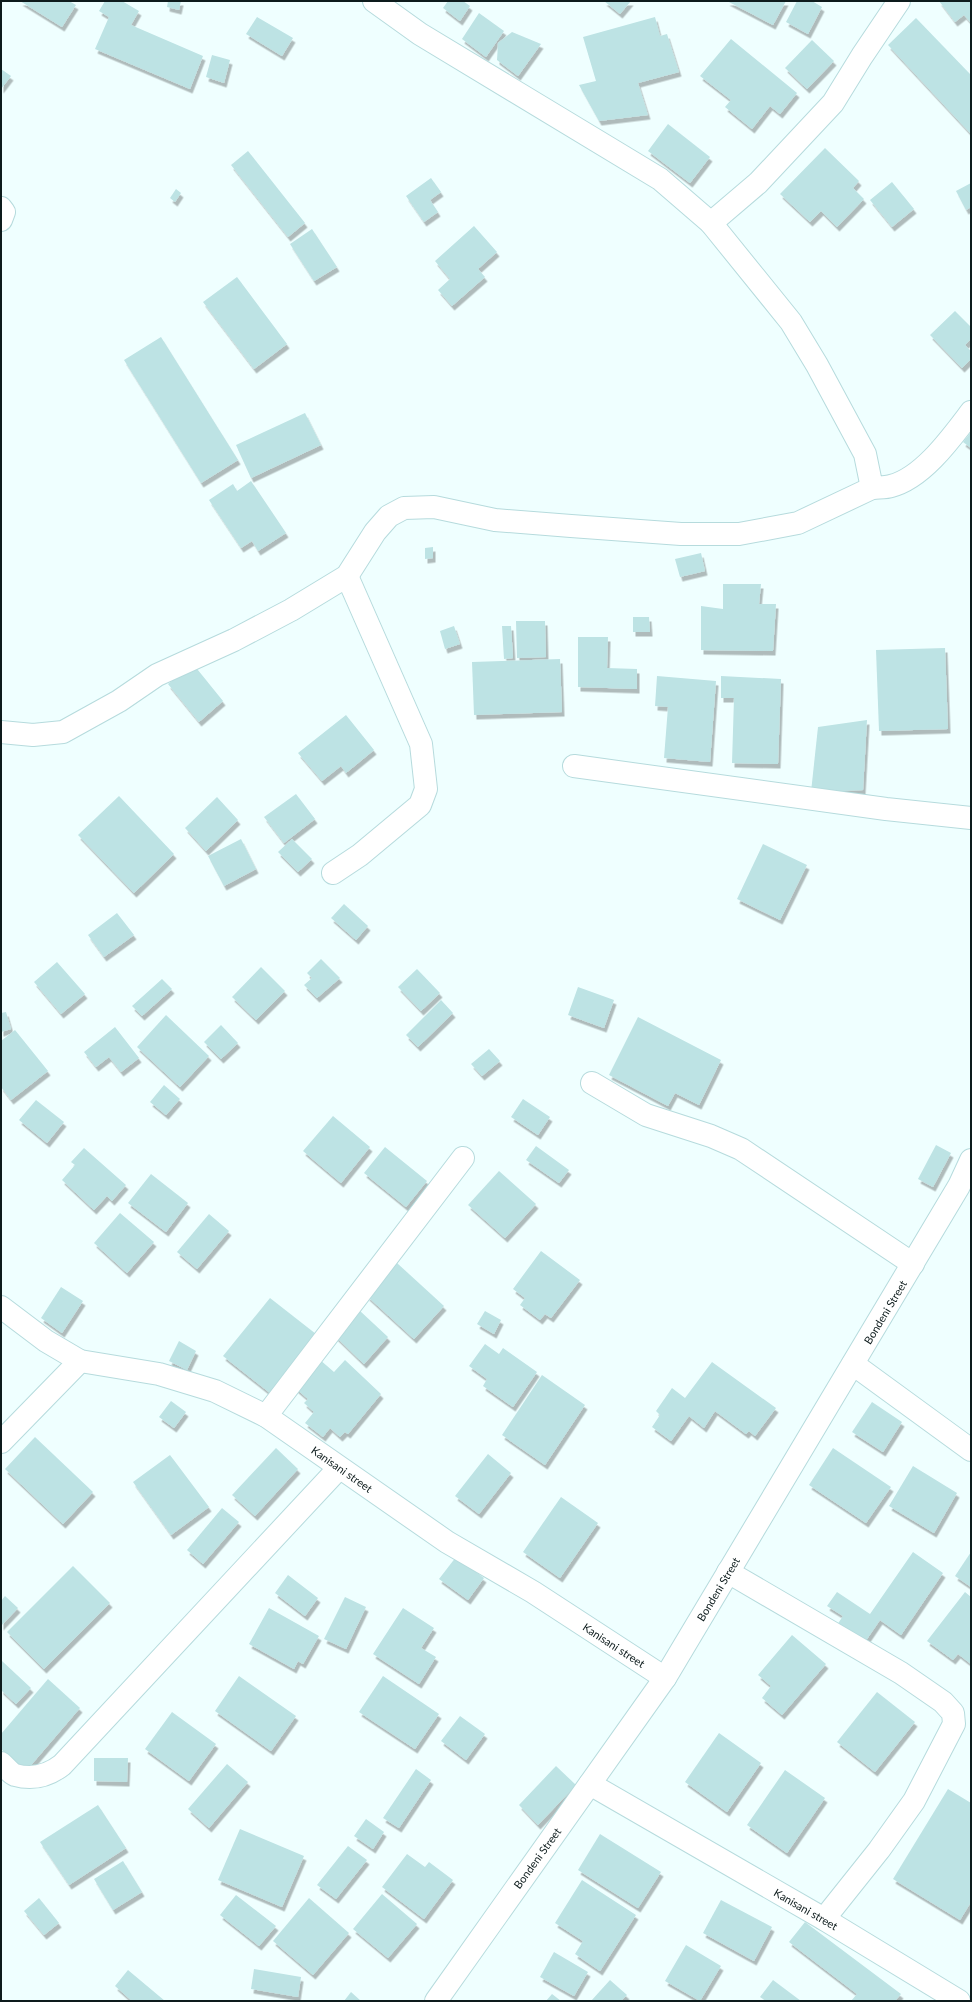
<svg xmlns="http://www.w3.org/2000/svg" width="972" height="2002" font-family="Lato,sans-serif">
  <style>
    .building { fill: #bde3e4; filter: url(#shadow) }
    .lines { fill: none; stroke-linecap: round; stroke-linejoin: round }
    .street-casing { stroke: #b6dbdd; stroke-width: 24 }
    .street { stroke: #fff; stroke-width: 22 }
    .labels { text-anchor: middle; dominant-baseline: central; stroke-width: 4; stroke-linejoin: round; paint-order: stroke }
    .street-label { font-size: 11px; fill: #0d1b1c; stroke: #fff }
  </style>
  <defs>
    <filter id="shadow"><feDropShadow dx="2.5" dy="4.5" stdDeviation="0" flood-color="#0004"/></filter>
  </defs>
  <rect width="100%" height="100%" fill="#efffff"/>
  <g class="building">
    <path d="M20,1H69L76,5L62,27Z"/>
    <path d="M105,1H122L139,11L131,25L203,56L190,89L95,49L109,17L99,11Z"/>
    <path d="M168,1H181L179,10L167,7Z"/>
    <path d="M448,1H463L470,6L460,21L443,8Z"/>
    <path d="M604,1H631L620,14Z"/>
    <path d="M727,1H786L773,25Z"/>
    <path d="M797,1H812L822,7L808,34L786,22Z"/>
    <path d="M939,1H971V23L964,15L955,22Z"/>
    <path d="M479,13L504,31L486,57L462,39Z"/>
    <path d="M257,17L293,38L282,56L246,34Z"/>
    <path d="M655,17L660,36L667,34L679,72L638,83L648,115L599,121L579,85L596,81L583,37Z"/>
    <path d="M916,18L971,75V134L888,45Z"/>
    <path d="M512,32L541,44L518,76L497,60L498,43Z"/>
    <path d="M731,39L797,93L780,114L770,106L752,129L725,107L731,100L700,76Z"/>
    <path d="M812,40L834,61L807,89L785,68Z"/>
    <path d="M212,55L230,60L224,83L206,77Z"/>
    <path d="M1,69L11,76L1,89Z"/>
    <path d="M668,124L710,157L690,183L648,151Z"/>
    <path d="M825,148L859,181L853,188L864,199L837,227L821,211L810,222L780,194Z"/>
    <path d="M248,151L305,223L288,237L231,165Z"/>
    <path d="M431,178L441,192L430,200L438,212L424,222L406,196Z"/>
    <path d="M892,182L914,209L892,227L870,200Z"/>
    <path d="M971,183V207L966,210L956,191Z"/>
    <path d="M176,189L181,193L175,202L170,198Z"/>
    <path d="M474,226L497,252L478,269L485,277L452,306L438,290L450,279L435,261Z"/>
    <path d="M312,229L337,267L314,281L290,244Z"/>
    <path d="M237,277L287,344L254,369L203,302Z"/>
    <path d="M955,311L971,327V339L965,345L971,351V359L962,368L930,335Z"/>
    <path d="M161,337L238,460L201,483L124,360Z"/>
    <path d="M305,413L321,445L251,478L236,445Z"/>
    <path d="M971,432V448L963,442Z"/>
    <path d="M251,481L286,533L258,551L252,541L241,548L209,500L233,484L237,491Z"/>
    <path d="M433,547V558L425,559V548Z"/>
    <path d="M701,553L705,571L680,577L675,559Z"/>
    <path d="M723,584H761L759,604H776L773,651L701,650V606L723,609Z"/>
    <path d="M633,617H649L650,632H633Z"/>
    <path d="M516,621H545L546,657L517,658Z"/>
    <path d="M454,626L460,644L445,649L440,631Z"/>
    <path d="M502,626H511L513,658L504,659Z"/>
    <path d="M578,637H608L607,668L637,669V689L578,687Z"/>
    <path d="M945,648L948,729L879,731L876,650Z"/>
    <path d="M560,659L562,712L474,715L472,662Z"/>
    <path d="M193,664L223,701L199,722L168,684Z"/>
    <path d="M657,676L716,681L710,762L664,758L668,707L655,706Z"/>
    <path d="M721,676L781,679L778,764L732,763L734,698H721Z"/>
    <path d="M346,715L374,750L346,773L341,766L322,781L298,753Z"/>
    <path d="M867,720L863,790L811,792L818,727Z"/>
    <path d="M296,794L315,819L284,843L264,817Z"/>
    <path d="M119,796L174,854L134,893L78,835Z"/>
    <path d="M217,797L238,820L206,851L185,828Z"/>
    <path d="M241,839L256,869L224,886L208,856Z"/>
    <path d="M292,839L312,859L298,872L278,852Z"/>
    <path d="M763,844L807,865L780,920L737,899Z"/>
    <path d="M344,904L368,926L356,940L331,918Z"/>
    <path d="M117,913L134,935L104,957L88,935Z"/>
    <path d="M321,959L340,978L317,998L304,985L312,978L307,973Z"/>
    <path d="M57,962L85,994L61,1014L34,982Z"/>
    <path d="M261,967L285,991L256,1020L232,997Z"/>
    <path d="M417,969L440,993L421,1011L398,987Z"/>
    <path d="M162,979L172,989L142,1016L132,1006Z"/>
    <path d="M578,987L614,1000L604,1028L568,1015Z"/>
    <path d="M441,1000L453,1013L418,1047L406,1035Z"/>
    <path d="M6,1012L11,1029L1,1032V1013Z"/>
    <path d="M166,1015L209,1056L180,1087L137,1047Z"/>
    <path d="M638,1017L721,1060L699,1105L675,1093L668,1106L609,1075Z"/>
    <path d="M221,1025L238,1043L221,1059L204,1042Z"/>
    <path d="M115,1027L139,1058L121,1072L109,1057L96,1067L84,1052Z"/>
    <path d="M15,1030L48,1071L11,1100L1,1087V1041Z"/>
    <path d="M489,1049L500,1061L482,1076L471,1064Z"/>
    <path d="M164,1085L180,1099L166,1115L150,1102Z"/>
    <path d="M523,1099L550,1117L538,1135L511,1117Z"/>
    <path d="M36,1100L64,1122L47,1143L19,1120Z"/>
    <path d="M333,1116L370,1147L341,1183L303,1151Z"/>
    <path d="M936,1145L951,1153L933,1187L918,1179Z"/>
    <path d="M536,1146L569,1170L559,1183L526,1160Z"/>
    <path d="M385,1147L427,1181L406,1207L364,1173Z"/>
    <path d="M84,1148L126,1185L112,1201L107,1196L94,1210L62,1180L75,1165L71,1162Z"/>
    <path d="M499,1171L536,1204L505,1238L468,1205Z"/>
    <path d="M151,1174L188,1203L166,1232L128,1203Z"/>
    <path d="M120,1213L154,1242L127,1273L94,1243Z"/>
    <path d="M209,1214L229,1231L197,1269L177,1252Z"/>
    <path d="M541,1251L580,1280L551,1318L545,1314L540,1320L520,1305L525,1298L513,1289Z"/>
    <path d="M397,1263L444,1306L414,1339L367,1296Z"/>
    <path d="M61,1287L83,1301L62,1333L41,1318Z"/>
    <path d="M270,1298L316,1334L270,1393L223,1356Z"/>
    <path d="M359,1310L388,1337L364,1364L335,1336Z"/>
    <path d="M485,1311L501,1320L494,1334L477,1324Z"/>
    <path d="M179,1341L196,1351L187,1370L169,1361Z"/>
    <path d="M485,1344L499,1354L503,1348L537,1372L513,1407L483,1386L487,1379L469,1366Z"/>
    <path d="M319,1359L334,1372L345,1360L381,1394L348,1434L345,1432L340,1437L330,1428L323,1437L305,1423L314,1412L304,1403L308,1399L294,1387Z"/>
    <path d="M712,1362L776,1408L755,1436L749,1431L746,1434L715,1411L704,1428L689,1416L671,1441L652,1427L660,1415L656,1411L672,1388L685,1398Z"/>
    <path d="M542,1375L585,1405L545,1465L502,1435Z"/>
    <path d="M171,1401L186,1412L174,1428L159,1417Z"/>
    <path d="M872,1402L902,1422L883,1452L852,1432Z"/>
    <path d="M35,1437L93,1492L63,1524L5,1469Z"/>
    <path d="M276,1448L298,1469L255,1516L232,1495Z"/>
    <path d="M833,1448L891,1487L866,1523L809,1485Z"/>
    <path d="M488,1454L511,1473L479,1514L455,1496Z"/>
    <path d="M170,1455L209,1507L171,1535L133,1482Z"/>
    <path d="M913,1466L957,1493L934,1533L889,1506Z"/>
    <path d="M561,1497L598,1523L560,1578L523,1552Z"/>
    <path d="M222,1508L239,1522L203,1564L187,1550Z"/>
    <path d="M913,1552L943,1573L901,1635L880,1620L865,1642L837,1625L843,1616L827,1606L837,1592L870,1614Z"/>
    <path d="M971,1552V1587L955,1576Z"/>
    <path d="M456,1557L484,1578L468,1600L439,1579Z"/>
    <path d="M73,1566L110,1603L44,1669L7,1632Z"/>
    <path d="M288,1575L318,1598L305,1616L275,1593Z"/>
    <path d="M965,1592L971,1597V1664L958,1654L953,1660L927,1641Z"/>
    <path d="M5,1596L18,1608L1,1626V1601Z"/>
    <path d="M345,1597L366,1607L346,1649L324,1639Z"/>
    <path d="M269,1608L319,1636L303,1664L298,1661L294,1669L249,1644Z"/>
    <path d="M403,1608L434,1628L421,1648L436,1657L419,1684L373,1654Z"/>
    <path d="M792,1635L826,1664L782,1715L762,1698L771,1686L758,1675Z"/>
    <path d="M2,1661L31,1688L16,1704L1,1690Z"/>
    <path d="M239,1676L296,1716L271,1751L215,1711Z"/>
    <path d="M383,1676L439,1714L415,1749L359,1712Z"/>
    <path d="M48,1679L80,1708L26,1771L1,1749V1734Z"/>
    <path d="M877,1692L915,1722L875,1772L837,1742Z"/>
    <path d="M172,1712L216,1744L189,1781L145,1749Z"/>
    <path d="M460,1716L485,1734L466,1760L441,1741Z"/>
    <path d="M719,1733L761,1763L727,1812L685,1782Z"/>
    <path d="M94,1758H128L127,1782L94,1781Z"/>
    <path d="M227,1764L248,1782L209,1828L188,1809Z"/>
    <path d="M556,1766L576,1785L538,1825L519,1805Z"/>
    <path d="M416,1769L431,1780L399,1828L383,1818Z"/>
    <path d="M785,1770L825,1798L787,1853L747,1825Z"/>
    <path d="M948,1789L971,1803V1902L960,1920L893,1879Z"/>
    <path d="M98,1805L126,1848L69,1885L40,1842Z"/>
    <path d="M366,1819L384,1832L373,1849L354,1836Z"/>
    <path d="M240,1829L304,1856L282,1907L218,1880Z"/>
    <path d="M600,1834L661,1872L638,1908L578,1870Z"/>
    <path d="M348,1846L367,1860L336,1899L317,1885Z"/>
    <path d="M407,1854L425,1867L429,1862L453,1880L424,1919L382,1887Z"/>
    <path d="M123,1861L142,1892L113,1910L94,1879Z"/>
    <path d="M582,1880L636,1915L600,1971L575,1954L583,1941L555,1923Z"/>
    <path d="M382,1894L417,1924L388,1958L353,1929Z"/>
    <path d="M236,1895L276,1926L259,1946L220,1915Z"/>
    <path d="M39,1898L59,1923L44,1935L24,1911Z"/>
    <path d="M309,1898L349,1933L313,1975L273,1941Z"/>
    <path d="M721,1900L772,1927L754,1961L703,1933Z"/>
    <path d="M805,1922L901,1994L895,2001H851L857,1994L789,1942Z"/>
    <path d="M686,1945L721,1966L700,2001L665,1981Z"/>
    <path d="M554,1952L588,1972L574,1996L540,1977Z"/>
    <path d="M254,1969L301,1977L298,1997L251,1989Z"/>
    <path d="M128,1970L165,2001H132L115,1986Z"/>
    <path d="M610,1980L627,1995L621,2001H591Z"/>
    <path d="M773,1980L801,2001H766L760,1997Z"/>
    <path d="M351,1992L361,2001H344Z"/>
    <path d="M552,1994L561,2001H546Z"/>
  </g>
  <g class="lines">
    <defs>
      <g id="street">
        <path d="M374,1L420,34L660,179L711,223L791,322L817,365L865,454L872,488C878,487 885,488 891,486C923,478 952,437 971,412"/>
        <path d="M1,208L4,212L1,220"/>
        <path d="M711,223L758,183L833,103L862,56L899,1"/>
        <path d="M1,732L33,735L63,732L119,701L157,675L234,640L291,610L347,576L375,532L389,516L404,508L434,507L495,520L571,526L681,534H739L798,523L872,488"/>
        <path d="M574,766L886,809L971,818"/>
        <path d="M333,873L360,855L420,805L426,789L421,744L347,576"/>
        <path d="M592,1083L646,1115L711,1136L741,1149L913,1264"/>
        <path d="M1,1307L46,1341L80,1361L159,1374L215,1391L266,1416L447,1542L533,1592L665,1678"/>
        <path d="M853,1364L971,1450"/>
        <path d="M266,1416L463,1158"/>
        <path d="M1,1442L80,1361"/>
        <path d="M728,1572L901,1673L943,1702L953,1713L954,1724L914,1801L879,1850L824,1919"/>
        <path d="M1,1763C5,1766 10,1773 15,1775C33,1780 48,1776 62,1765L339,1468"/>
        <path d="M590,1784L824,1919L959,2001"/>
        <path d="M436,2001L665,1678L959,1186L971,1160"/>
      </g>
    </defs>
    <use href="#street" class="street-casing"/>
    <use href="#street" class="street"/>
  </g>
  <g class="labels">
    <g class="street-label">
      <text transform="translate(885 1312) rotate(-59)">Bondeni Street</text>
      <text transform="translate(342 1469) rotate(35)">Kanisani street</text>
      <text transform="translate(718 1589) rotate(-59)">Bondeni Street</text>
      <text transform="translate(614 1645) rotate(33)">Kanisani street</text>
      <text transform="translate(537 1858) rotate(-54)">Bondeni Street</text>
      <text transform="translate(806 1909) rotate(30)">Kanisani street</text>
    </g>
  </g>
  <rect width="972" height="2002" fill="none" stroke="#0d1b1c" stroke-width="4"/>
</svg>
